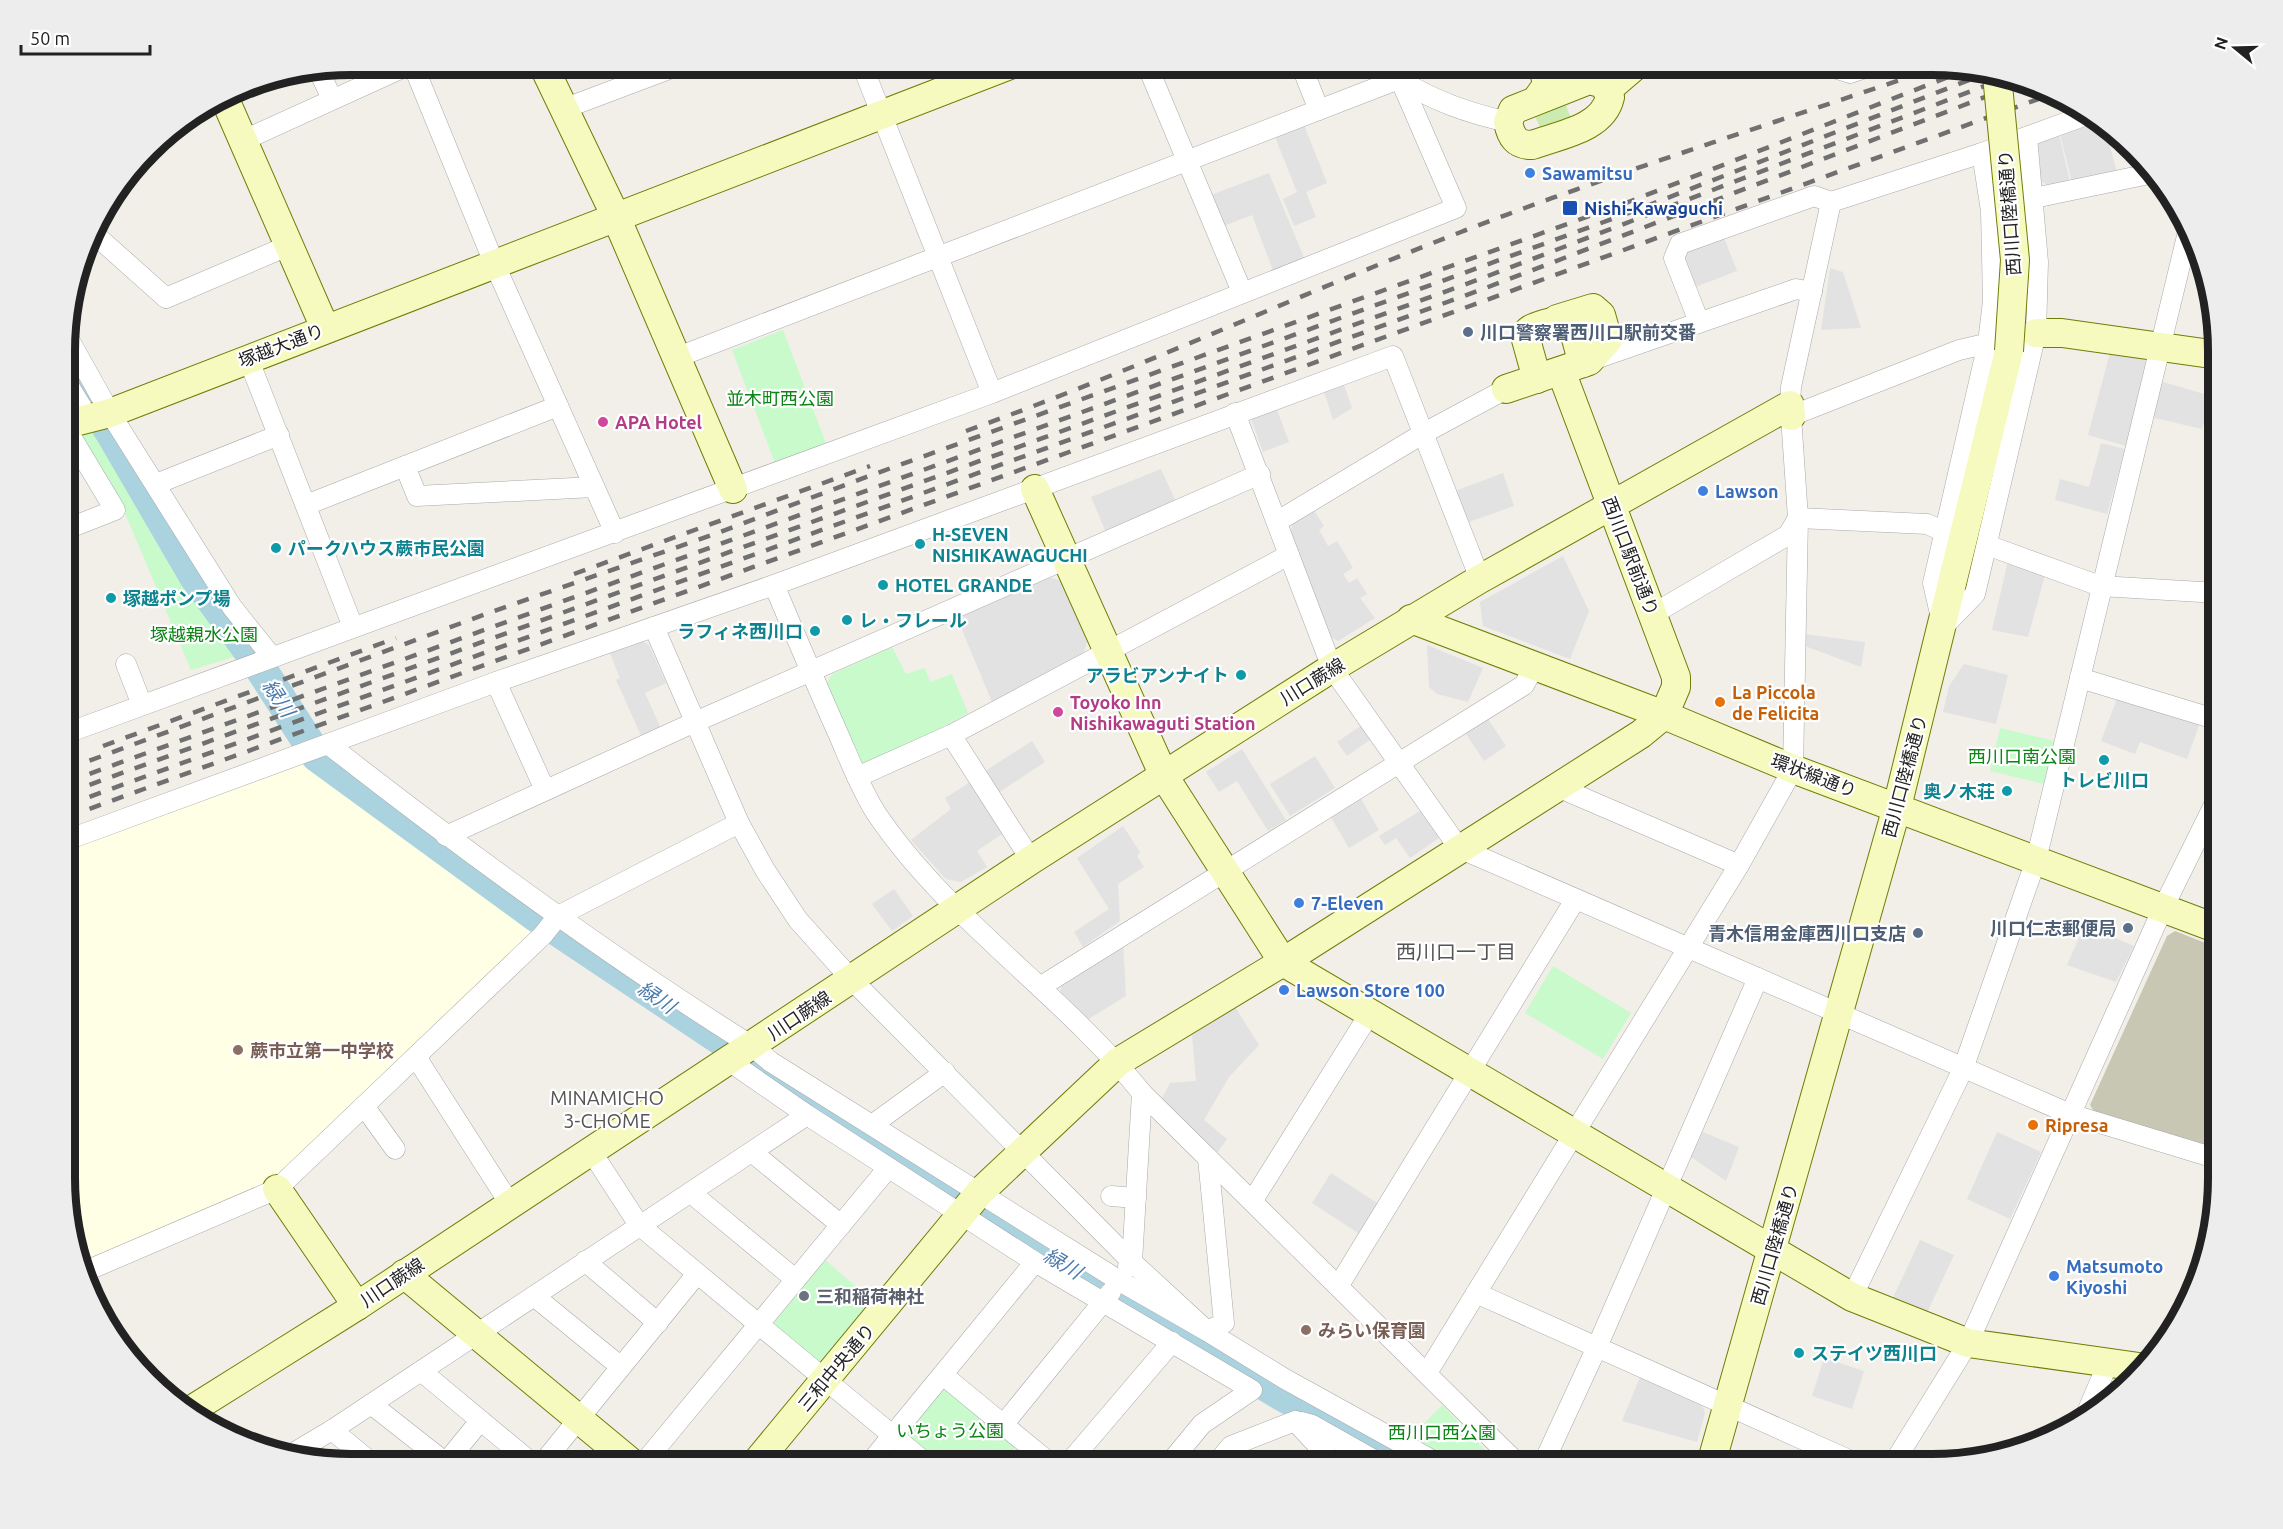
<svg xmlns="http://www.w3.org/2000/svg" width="2283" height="1529" font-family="Ubuntu,'Noto Sans JP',sans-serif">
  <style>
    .education { fill: #ffffe5 }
    .construction { fill: #c7c7b4 }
    .grass { fill: #cdebb0 }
    .park { fill: #c8facc }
    .parking { fill: #e2e2e2 }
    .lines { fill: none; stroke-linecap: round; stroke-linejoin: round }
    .river { stroke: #aad3df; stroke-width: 32 }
    .street-casing { stroke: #a9a9a9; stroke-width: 21 }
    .secondary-casing { stroke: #707d05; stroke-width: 30 }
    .street { stroke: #fff; stroke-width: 20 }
    .secondary { stroke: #f7fabf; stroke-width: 28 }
    .rail { stroke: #707070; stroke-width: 4.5; stroke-dasharray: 12 12; stroke-linecap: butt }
    .secondary-bridge-casing { stroke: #707d05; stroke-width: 30; stroke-linecap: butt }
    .secondary-bridge { stroke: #f7fabf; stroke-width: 28 }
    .shop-dot { fill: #3f7fe0; stroke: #fff; stroke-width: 2 }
    .transit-dot { fill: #1a4fb4; stroke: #fff; stroke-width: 2 }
    .service-dot { fill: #5c6f8a; stroke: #fff; stroke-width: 2 }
    .hotel-dot { fill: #d1479c; stroke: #fff; stroke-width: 2 }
    .culture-dot { fill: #0f9aa8; stroke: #fff; stroke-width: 2 }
    .food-dot { fill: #e8710a; stroke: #fff; stroke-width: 2 }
    .education-dot { fill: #8d6e63; stroke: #fff; stroke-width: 2 }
    .worship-dot { fill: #6b7280; stroke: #fff; stroke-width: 2 }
    .labels { text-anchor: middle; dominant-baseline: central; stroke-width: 4.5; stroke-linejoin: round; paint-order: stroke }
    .shop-label { font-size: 18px; font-weight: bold; fill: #366cbe; stroke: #fff; text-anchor: start }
    .transit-label { font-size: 18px; font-weight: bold; fill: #164399; stroke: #fff; text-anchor: start }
    .street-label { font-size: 18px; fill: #222; stroke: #fff }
    .service-label { font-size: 18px; font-weight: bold; fill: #4e5e75; stroke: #fff; text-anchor: end }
    .park-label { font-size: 18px; fill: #0c8416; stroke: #fff }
    .hotel-label { font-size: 18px; font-weight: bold; fill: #b23c85; stroke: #fff; text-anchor: start }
    .culture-label { font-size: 18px; font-weight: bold; fill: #0d838f; stroke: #fff; text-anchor: start }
    .food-label { font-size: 18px; font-weight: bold; fill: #c56008; stroke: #fff; text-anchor: start }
    .education-label { font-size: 18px; font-weight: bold; fill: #785e54; stroke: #fff; text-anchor: start }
    .worship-label { font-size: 18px; font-weight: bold; fill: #5b616d; stroke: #fff; text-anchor: start }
    .water-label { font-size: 20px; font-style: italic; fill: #4a7aab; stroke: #fff }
    .neighbourhood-label { font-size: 20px; fill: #555; stroke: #fff }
    .rim { fill: none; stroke: #222; stroke-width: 8 }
  </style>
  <rect width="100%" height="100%" fill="#f2efe9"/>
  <path class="education" d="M305,759L536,927L281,1173L255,1189L82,1261L67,1215V847Z"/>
  <path class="construction" d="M2175,931L2218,948V1153L2096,1115L2090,1105L2167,936Z"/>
  <path class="grass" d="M1565,103L1571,118L1541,130L1535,116Z"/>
  <g class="park">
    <path d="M783,330L827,446L776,466L732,350Z"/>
    <path d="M106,425L194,575L250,652L191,670L125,513L78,431Z"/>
    <path d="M892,647L906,674L925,668L930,682L952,674L968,713L872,766L860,763L826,685L832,674Z"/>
    <path d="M2000,728L2055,741L2044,784L1990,771Z"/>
    <path d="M1553,966L1631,1013L1603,1059L1525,1013Z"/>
    <path d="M822,1257L871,1300L818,1364L769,1322Z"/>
    <path d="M946,1384L1018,1444L1001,1464H938L903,1436Z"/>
    <path d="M1442,1405L1498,1464H1459L1412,1436Z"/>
  </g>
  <g class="parking">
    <path d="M2096,118L2105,127L2117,173L2072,182L2059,130Z"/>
    <path d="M1304,125L1327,183L1306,192L1316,217L1294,226L1283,199L1297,192L1275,137Z"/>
    <path d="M2058,130L2070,182L2052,188L2038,179L2035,148L2046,134Z"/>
    <path d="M1269,173L1305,260L1274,273L1252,215L1224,226L1211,195Z"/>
    <path d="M1723,235L1737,271L1693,288L1680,259L1684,250Z"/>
    <path d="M1830,268L1843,272L1861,328L1821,330Z"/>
    <path d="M2111,349L2140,355L2148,364L2126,446L2088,435Z"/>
    <path d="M2160,381L2211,396L2202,429L2151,417Z"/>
    <path d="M1343,382L1352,408L1333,420L1323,388Z"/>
    <path d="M1276,407L1289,442L1263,452L1250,416Z"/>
    <path d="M2101,443L2125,449L2107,514L2055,500L2060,479L2089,487Z"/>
    <path d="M1161,469L1177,504L1107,535L1091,497Z"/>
    <path d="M1503,473L1514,506L1466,523L1455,491Z"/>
    <path d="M1312,508L1324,526L1319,530L1328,546L1337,541L1353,568L1343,574L1349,583L1357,578L1367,594L1360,598L1375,618L1338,641L1327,635L1290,533L1294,519Z"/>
    <path d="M1563,556L1589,611L1570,659L1483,626L1480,602Z"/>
    <path d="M2008,561L2045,575L2028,637L1992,630Z"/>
    <path d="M1048,577L1065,582L1087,642L1082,658L992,702L957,618Z"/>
    <path d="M1804,634L1865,642L1861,667L1805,646Z"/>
    <path d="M638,639L649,645L666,683L645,693L662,731L643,740L616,680L620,678L609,651Z"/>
    <path d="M1427,645L1483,668L1468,702L1437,694L1429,687Z"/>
    <path d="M1964,664L2008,675L1996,724L1943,712L1949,686Z"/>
    <path d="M2118,696L2199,725L2187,759L2140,742L2135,754L2101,741Z"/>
    <path d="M1486,716L1506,746L1484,761L1464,731Z"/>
    <path d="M1362,725L1371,739L1347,756L1337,742Z"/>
    <path d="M1032,741L1045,762L995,795L982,773Z"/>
    <path d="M1242,749L1286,820L1268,831L1237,781L1219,792L1206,772Z"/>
    <path d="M1315,756L1335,788L1290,816L1270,784Z"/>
    <path d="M975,779L1008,830L977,851L987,867L961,882L946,879L911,840L951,809L945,798Z"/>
    <path d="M1360,797L1379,830L1349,848L1330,816Z"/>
    <path d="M1420,811L1439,838L1410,858L1396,838L1385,845L1379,836Z"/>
    <path d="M1123,826L1140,852L1137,856L1144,867L1118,884L1120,921L1083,947L1074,932L1109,909L1077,858Z"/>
    <path d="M894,889L913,916L892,931L872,904Z"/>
    <path d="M2085,925L2134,946L2116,982L2067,965Z"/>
    <path d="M1123,941L1126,996L1087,1020L1060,993L1063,979Z"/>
    <path d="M1235,1007L1259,1045L1229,1077L1204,1120L1227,1139L1217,1153L1162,1098L1170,1083L1196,1081L1192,1035Z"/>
    <path d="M1703,1132L1739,1147L1726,1181L1691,1157Z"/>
    <path d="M1997,1132L2041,1152L2010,1219L1967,1199Z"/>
    <path d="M1331,1173L1380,1205L1361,1235L1312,1203Z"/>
    <path d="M1920,1240L1954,1255L1926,1315L1892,1300Z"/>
    <path d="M1824,1358L1864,1371L1852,1409L1812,1396Z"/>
    <path d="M1640,1377L1701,1402L1705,1413L1697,1442L1622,1421Z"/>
  </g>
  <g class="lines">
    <path class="river" d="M67,363L112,434L194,575L250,652L317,756L536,916L990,1219L1282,1395L1405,1464"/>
    <defs>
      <g id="street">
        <path d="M413,65L494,263L615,533"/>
        <path d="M862,65L992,393"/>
        <path d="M1147,65L1242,292"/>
        <path d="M1301,65L1319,110"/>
        <path d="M1825,65L1850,73L1874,65"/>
        <path d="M319,71L332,99"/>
        <path d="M1399,79C1433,101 1468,113 1508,122"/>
        <path d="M563,109L680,65"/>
        <path d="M244,140L409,65"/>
        <path d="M2034,198L2149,174"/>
        <path d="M92,232L166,298L290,245"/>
        <path d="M1699,322L1674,258L1680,244L1814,196L1831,202"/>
        <path d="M67,336L110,413L232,607L272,657"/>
        <path d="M678,357L1399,79"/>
        <path d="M248,358L353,627"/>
        <path d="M1595,359L1796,289L1812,292"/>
        <path d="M67,383L89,419"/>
        <path d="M1790,405L1791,387L1831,202L1982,153L2092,113"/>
        <path d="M1235,413L1332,668L1459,848L2070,1114L2218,1159"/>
        <path d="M67,430L115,510L67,529"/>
        <path d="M405,466L417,496L594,487"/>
        <path d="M156,484L279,435"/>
        <path d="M306,505L558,406"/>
        <path d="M1278,521L1424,433L1506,389"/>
        <path d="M1987,545L2100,586L2218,593"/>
        <path d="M774,585C795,634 815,682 837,731C849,758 860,788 876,813C948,920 1062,993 1142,1093L1518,1464"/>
        <path d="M1653,614L1788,535L1798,518L1927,524L1943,531"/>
        <path d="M1941,618L1933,583L1988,343L1993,301L1991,211L1982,153"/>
        <path d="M654,627L739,823L765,870L798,920L852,980L1132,1262L1207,1331L1224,1323L1208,1158"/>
        <path d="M1943,627L1975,594L2036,333L2038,262L2027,137"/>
        <path d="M126,664L142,705"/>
        <path d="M2080,678L2218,720"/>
        <path d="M496,682L545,790"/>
        <path d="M67,733L992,393L1456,208L1394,65"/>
        <path d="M951,735L1031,860"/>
        <path d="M328,744C465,851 605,954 752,1046L771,1062L1118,1280L1207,1331L1285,1379L1439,1464"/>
        <path d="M857,777L951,735L1289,555"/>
        <path d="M1560,788L1739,865"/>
        <path d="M446,836L695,722L1260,474"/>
        <path d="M67,840L496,682L774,585L1393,356L1480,579"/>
        <path d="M1040,987L1524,685L1535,666"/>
        <path d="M416,1057L510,1204"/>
        <path d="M729,1061L807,1115L1035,1262L1252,1390L1202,1424L1169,1464"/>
        <path d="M364,1106L395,1149"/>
        <path d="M872,1125L945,1072"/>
        <path d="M591,1151L639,1225L927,1464"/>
        <path d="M753,1153L841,1225"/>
        <path d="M691,1193L795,1279"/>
        <path d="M1111,1196L1136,1198"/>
        <path d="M1253,1200L1370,1013"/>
        <path d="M585,1261L658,1323"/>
        <path d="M1128,1267L1132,1262L1142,1093"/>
        <path d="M86,1271L277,1189L543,935L558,916L739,823"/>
        <path d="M1339,1285L1575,900"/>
        <path d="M1476,1293L1858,1464"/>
        <path d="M534,1296L621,1367"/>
        <path d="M1852,1297L1963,1069L2036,860L2188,232"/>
        <path d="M421,1371L533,1464"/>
        <path d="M1427,1373L1739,865L1793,769L1798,518L1791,416L1959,350L2020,336"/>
        <path d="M943,1375L1051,1464"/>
        <path d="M371,1404L446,1463"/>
        <path d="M2085,1417L2108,1363"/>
        <path d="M1301,1422L1312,1425L1381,1464"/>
        <path d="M1003,1425L1111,1292"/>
        <path d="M332,1430L373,1464"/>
        <path d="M290,1455L332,1430L807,1115"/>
        <path d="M445,1464L480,1421"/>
        <path d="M542,1464L696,1275"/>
        <path d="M643,1464L888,1168"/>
        <path d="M869,1464L1035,1262"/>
        <path d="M1068,1464L1172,1342"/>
        <path d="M1216,1464L1231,1446L1295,1421L1335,1464"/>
        <path d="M1543,1464L1597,1347L1758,978"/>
        <path d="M1893,1464L1968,1343L2163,908L2218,797"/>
      </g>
      <g id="secondary">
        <path d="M543,65L616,217L733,489"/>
        <path d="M1589,80L1604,84L1610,97C1603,129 1559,135 1532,145C1516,145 1511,137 1508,122L1513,110Z"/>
        <path d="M1608,89L1636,65"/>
        <path d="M224,97L325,328"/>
        <path d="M1537,99L1547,85L1543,65"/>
        <path d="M2036,333H2062L2218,355"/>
        <path d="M1537,379L1525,336C1528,328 1536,327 1544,324C1577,313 1574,338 1583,363"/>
        <path d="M1506,389L1589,361L1608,340L1601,315L1593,308L1557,319"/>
        <path d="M67,424L110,413L1010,65"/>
        <path d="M1035,489L1164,776L1283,962L1852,1297L1968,1343L2139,1367"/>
        <path d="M1411,619L1664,715L1793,769L2218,929"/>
        <path d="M277,1189L357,1306"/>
        <path d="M404,1274L633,1464"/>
        <path d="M188,1412L357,1306L1031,860L1332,668L1480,579L1790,405L1791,416"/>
        <path d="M755,1464L979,1193L1118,1062L1283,962L1641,734L1664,715L1676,687V677L1561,371"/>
        <path d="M1711,1464L1897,807L2009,351"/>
      </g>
    </defs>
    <use href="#street" class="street-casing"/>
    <use href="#secondary" class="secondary-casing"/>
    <use href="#street" class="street"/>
    <use href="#secondary" class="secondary"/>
    <g class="rail">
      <path d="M966,431C1134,371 1295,296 1461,232C1619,171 1781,121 1941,66"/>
      <path d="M574,574L870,466"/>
      <path d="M103,746L396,638"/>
      <path d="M67,769L494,611L712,535L869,476L1631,201L1966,70"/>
      <path d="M67,782L1634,211L1987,73"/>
      <path d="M67,793L1480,279L2008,77"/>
      <path d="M67,805L1483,289L2027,81"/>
      <path d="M67,817L2052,94"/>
    </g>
    <defs>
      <path id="secondary-bridge" d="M1997,75L2015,260L2009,351"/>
    </defs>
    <use href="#secondary-bridge" class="secondary-bridge-casing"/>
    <use href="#secondary-bridge" class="secondary-bridge"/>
  </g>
  <g class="shop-dot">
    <circle cx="1530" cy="173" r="6"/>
    <circle cx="1703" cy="491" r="6"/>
    <circle cx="1299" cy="903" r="6"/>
    <circle cx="1284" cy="990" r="6"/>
    <circle cx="2054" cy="1276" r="6"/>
  </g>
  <rect class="transit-dot" x="1562" y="200" width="16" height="16" rx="3"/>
  <g class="service-dot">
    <circle cx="1468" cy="332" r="6"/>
    <circle cx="2128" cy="928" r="6"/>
    <circle cx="1918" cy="933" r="6"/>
  </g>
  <g class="hotel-dot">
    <circle cx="603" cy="422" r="6"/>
    <circle cx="1058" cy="712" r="6"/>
  </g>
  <g class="culture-dot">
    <circle cx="920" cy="544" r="6"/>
    <circle cx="276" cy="548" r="6"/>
    <circle cx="883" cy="585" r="6"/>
    <circle cx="111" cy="598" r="6"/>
    <circle cx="847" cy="620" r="6"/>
    <circle cx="815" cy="631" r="6"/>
    <circle cx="1241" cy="675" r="6"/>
    <circle cx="2104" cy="760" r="6"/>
    <circle cx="2007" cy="791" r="6"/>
    <circle cx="1799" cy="1353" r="6"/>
  </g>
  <g class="food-dot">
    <circle cx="1720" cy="702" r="6"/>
    <circle cx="2033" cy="1125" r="6"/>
  </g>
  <g class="education-dot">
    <circle cx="238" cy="1050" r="6"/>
    <circle cx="1306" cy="1330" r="6"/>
  </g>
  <circle class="worship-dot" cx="804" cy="1296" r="6"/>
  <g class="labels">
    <g class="shop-label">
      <text x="1542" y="173">Sawamitsu</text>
      <text x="1715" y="491">Lawson</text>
      <text x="1311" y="903">7-Eleven</text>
      <text x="1296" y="990">Lawson Store 100</text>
      <text x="2066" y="1266">Matsumoto<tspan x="2066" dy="21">Kiyoshi</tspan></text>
    </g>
    <g class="transit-label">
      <text x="1584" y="208">Nishi-Kawaguchi</text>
    </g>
    <g class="street-label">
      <text transform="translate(2009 213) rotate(-94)">西川口陸橋通り</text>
      <text transform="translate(281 345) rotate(-21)">塚越大通り</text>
      <text transform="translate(1631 556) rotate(69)">西川口駅前通り</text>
      <text transform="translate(1312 681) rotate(-32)">川口蕨線</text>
      <text transform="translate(1814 775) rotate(21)">環状線通り</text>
      <text transform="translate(1904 776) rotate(-75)">西川口陸橋通り</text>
      <text transform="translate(799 1015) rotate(-34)">川口蕨線</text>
      <text transform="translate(1774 1244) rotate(-74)">西川口陸橋通り</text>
      <text transform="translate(392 1282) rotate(-34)">川口蕨線</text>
      <text transform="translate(836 1367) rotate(-50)">三和中央通り</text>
    </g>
    <g class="service-label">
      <text x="1480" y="332" text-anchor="start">川口警察署西川口駅前交番</text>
      <text x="2116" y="928">川口仁志郵便局</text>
      <text x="1906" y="933">青木信用金庫西川口支店</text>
    </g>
    <g class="park-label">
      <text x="780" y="398">並木町西公園</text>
      <text x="204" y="634">塚越親水公園</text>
      <text x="2022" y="756">西川口南公園</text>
      <text x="950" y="1430">いちょう公園</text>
      <text x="1442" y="1432">西川口西公園</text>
    </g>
    <g class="hotel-label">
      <text x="615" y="422">APA Hotel</text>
      <text x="1070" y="702">Toyoko Inn<tspan x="1070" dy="21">Nishikawaguti Station</tspan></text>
    </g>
    <g class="culture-label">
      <text x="932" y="534">H-SEVEN<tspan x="932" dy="21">NISHIKAWAGUCHI</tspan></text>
      <text x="288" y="548">パークハウス蕨市民公園</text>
      <text x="895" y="585">HOTEL GRANDE</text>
      <text x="123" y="598">塚越ポンプ場</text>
      <text x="859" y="620">レ・フレール</text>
      <text x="803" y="631" text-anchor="end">ラフィネ西川口</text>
      <text x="1229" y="675" text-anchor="end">アラビアンナイト</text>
      <text x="2104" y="780" text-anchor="middle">トレビ川口</text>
      <text x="1995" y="791" text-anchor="end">奥ノ木荘</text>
      <text x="1811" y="1353">ステイツ西川口</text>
    </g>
    <g class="food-label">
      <text x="1732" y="692">La Piccola<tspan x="1732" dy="21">de Felicita</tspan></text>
      <text x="2045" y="1125">Ripresa</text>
    </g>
    <g class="education-label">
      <text x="250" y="1050">蕨市立第一中学校</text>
      <text x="1318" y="1330">みらい保育園</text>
    </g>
    <g class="worship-label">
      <text x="816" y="1296">三和稲荷神社</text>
    </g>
    <g class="water-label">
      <text transform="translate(279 698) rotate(57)">緑川</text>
      <text transform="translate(657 997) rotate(34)">緑川</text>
      <text transform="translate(1063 1263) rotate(31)">緑川</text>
    </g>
    <g class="neighbourhood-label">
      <text x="1456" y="951">西川口一丁目</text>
      <text x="607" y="1097">MINAMICHO<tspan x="607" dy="23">3-CHOME</tspan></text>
    </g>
  </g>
  <path d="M0 0H2283V1529H0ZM351 75H1932A276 276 0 0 1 2208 351V1178A276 276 0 0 1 1932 1454H351A276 276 0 0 1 75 1178V351A276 276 0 0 1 351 75Z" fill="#ededed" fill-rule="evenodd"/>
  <path class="rim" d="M351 75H1932A276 276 0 0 1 2208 351V1178A276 276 0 0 1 1932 1454H351A276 276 0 0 1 75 1178V351A276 276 0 0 1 351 75Z"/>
  <g transform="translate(2235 48) rotate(289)" stroke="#ffffff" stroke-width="4.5" paint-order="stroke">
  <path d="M0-4.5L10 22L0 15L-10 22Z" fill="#222222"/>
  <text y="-9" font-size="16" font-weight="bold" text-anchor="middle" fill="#222222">N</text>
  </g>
  <path d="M21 45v9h129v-9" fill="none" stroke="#222222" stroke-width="3"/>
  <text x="30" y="45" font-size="18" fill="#222222" stroke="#ffffff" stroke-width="4.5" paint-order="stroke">50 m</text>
</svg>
